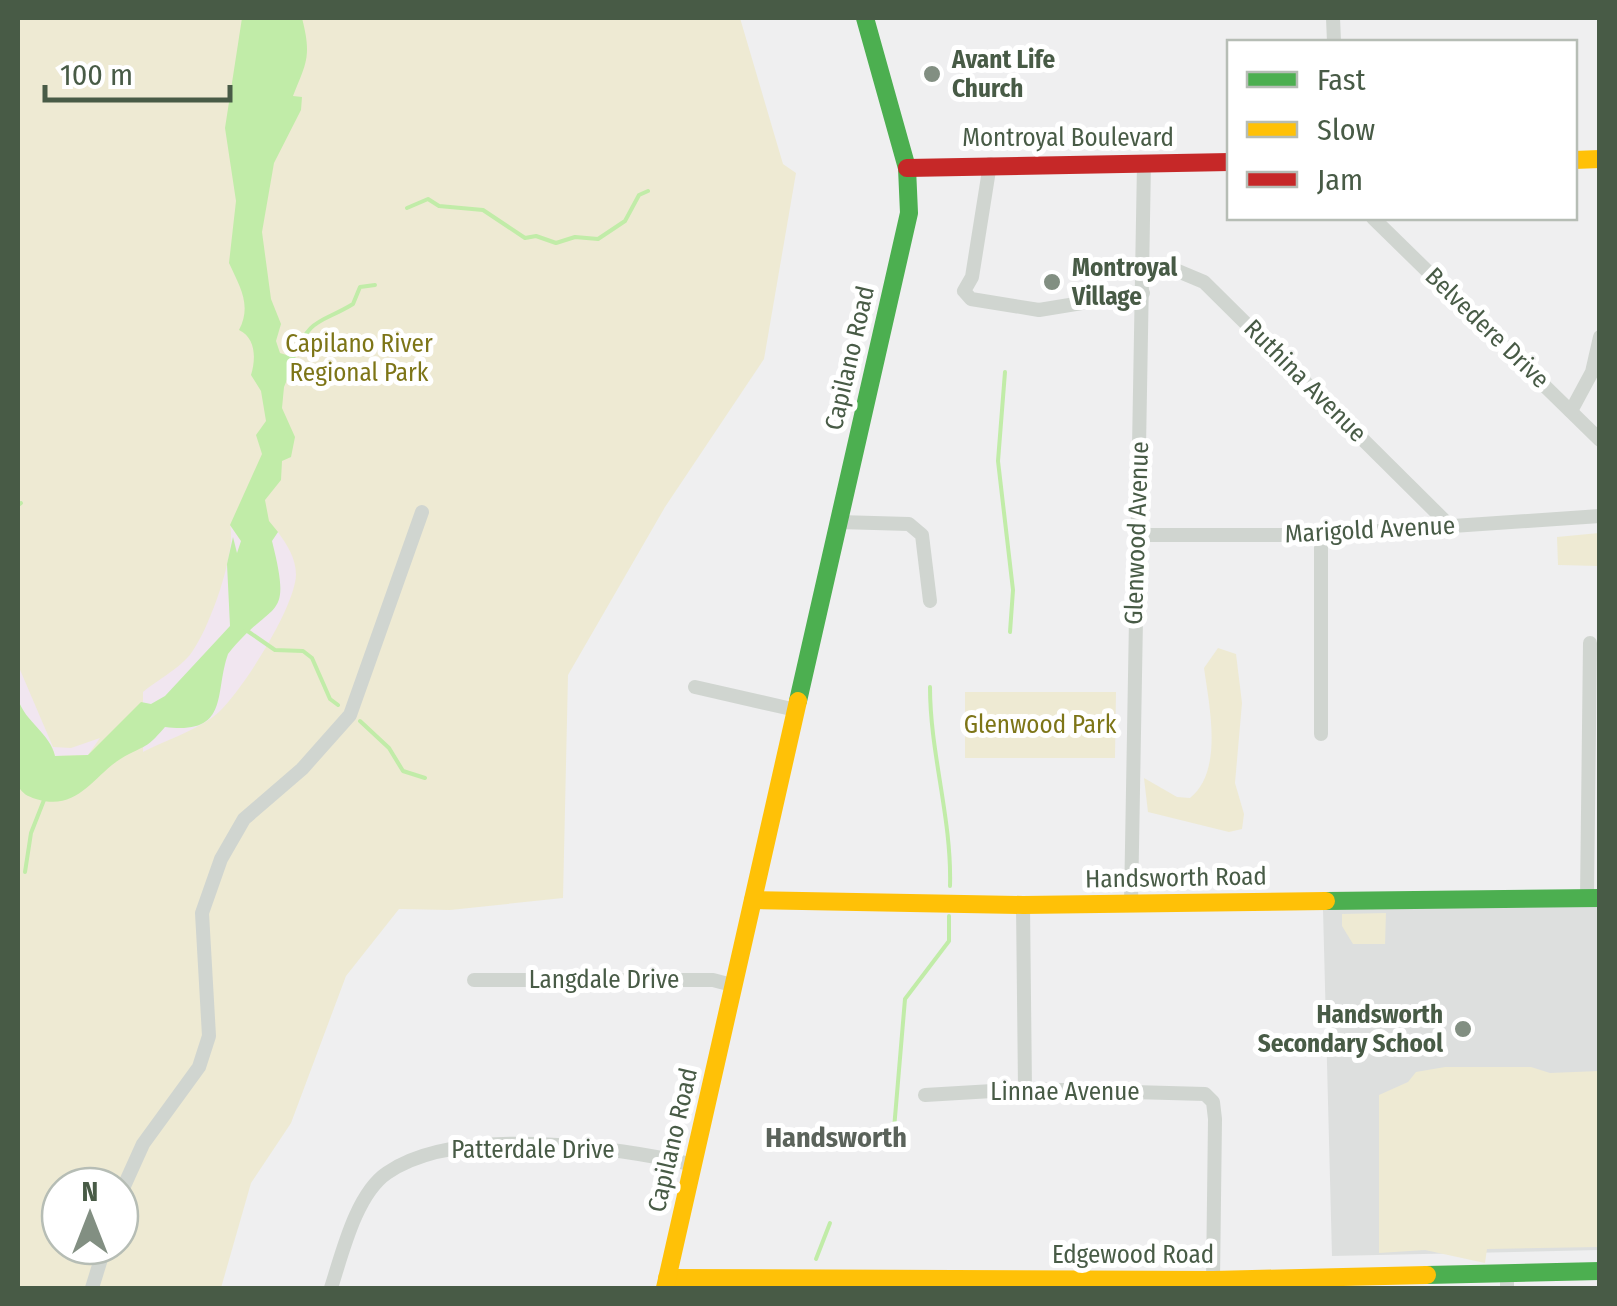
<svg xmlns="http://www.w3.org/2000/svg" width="1617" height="1306" font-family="'Fira Sans Condensed',sans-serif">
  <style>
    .education { fill: #dddfde }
    .green { fill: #eeead3; fill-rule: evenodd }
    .sand { fill: #f1e6f0 }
    .water { fill: #c1eca8 }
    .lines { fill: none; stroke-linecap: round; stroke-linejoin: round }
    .stream { stroke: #c1eca8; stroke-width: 4 }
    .street { stroke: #d0d5d0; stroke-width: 14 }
    .fast { stroke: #4caf50; stroke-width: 18 }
    .slow { stroke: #ffc107; stroke-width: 18 }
    .jam { stroke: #c62828; stroke-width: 18 }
    .poi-dot { fill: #828f82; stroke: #fff; stroke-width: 4 }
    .labels { text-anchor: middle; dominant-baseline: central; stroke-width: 10; stroke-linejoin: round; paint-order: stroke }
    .poi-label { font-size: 25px; font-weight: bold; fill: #485b46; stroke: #fff; text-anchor: start }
    .street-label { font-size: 25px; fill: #485b46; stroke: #fff }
    .park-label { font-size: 25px; fill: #7d7517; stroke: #fff }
    .neighbourhood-label { font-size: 28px; font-weight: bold; fill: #5b635b; stroke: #fff }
  </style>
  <rect width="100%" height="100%" fill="#efeff0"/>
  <path class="education" d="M1599,905V1250L1332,1256L1323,909Z"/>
  <g class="green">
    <path d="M18,18H740L783,164L796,173L764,359L665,507L568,675L563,898L450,910L399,909L346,976L291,1123L251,1183L221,1288H18ZM60,1186H120V1246H60Z"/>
    <path d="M1599,533V566L1558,565L1557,537Z"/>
    <path d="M1218,648L1236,654L1242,703L1235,783L1244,814L1242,829L1229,832L1148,812L1144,778L1177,797L1190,798C1224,771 1209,705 1204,668Z"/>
    <path d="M965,692H1116L1115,758H965Z"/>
    <path d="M1386,913L1385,944H1353L1342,926V914Z"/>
    <path d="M1445,1067H1531L1550,1073L1599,1071V1247L1487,1249L1485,1263L1425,1250L1379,1253V1095L1408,1082L1416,1072Z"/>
  </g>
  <g class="sand">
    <path d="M230,525L241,541L278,532C287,545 296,558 296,575C295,607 243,689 220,711C201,729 166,740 143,752V692C157,680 181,668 192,652C209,629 237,552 230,525Z"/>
    <path d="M18,665L53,747L71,748L100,738L88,755L55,756C52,739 36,731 25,720C14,707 18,681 18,665Z"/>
  </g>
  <path class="water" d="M242,18H302C312,57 306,63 293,96L302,97L301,110L274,163L262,232L271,299L281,324L276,341L280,353L296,358L284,387L282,408L295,437L291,457L282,461L281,480L265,500L269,521L278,532L272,541C293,625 273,597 228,654C214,694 230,735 165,727C149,745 150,744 129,754C94,771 81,813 36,799C27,796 23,794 18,786V699C25,722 50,733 55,756L88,755L141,702L151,704L165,696L230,626L227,564L233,537L237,553L241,541L230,525L262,454L256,435L266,421L261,391L251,375C256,359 256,338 239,330C252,305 240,287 229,263L236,201L225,128Z"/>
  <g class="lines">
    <g class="stream">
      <path d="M407,208L428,199L439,206L483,210L525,238L536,236L556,243L575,237L598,239L625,221L639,195L648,191"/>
      <path d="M293,358C311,316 320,324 353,304L360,287L375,285"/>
      <path d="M1005,372L998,461L1013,590L1010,632"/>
      <path d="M18,505L21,503"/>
      <path d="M246,630L275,650L303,651L312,658L330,699L338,705"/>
      <path d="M930,687C930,754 952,819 950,886"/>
      <path d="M360,721L389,748L403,771L425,778"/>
      <path d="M25,872L31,833L44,800"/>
      <path d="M884,1147L894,1129L905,999L949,941V916"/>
      <path d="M816,1259L830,1223"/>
    </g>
    <g class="street">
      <path d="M1333,18L1334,42"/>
      <path d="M990,164L972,277L964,291L971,299L1039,310L1143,293"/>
      <path d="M1373,218L1600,440"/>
      <path d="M1144,267L1173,269L1204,282L1450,526"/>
      <path d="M1571,411L1592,372L1600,337"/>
      <path d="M839,522L909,524L922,535L930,601"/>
      <path d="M1139,535H1321L1600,516"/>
      <path d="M695,687L796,710"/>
      <path d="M1321,734V535"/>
      <path d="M1587,898L1590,643"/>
      <path d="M1131,904L1144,163"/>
      <path d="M1023,905L1025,1089"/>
      <path d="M474,980H713L732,985"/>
      <path d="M925,1095L1025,1089L1205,1094L1213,1102L1215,1119L1213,1280"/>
      <path d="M120,1195L143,1144L199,1067L209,1036L202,913L221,859L244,819L302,769L350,715L422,512"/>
      <path d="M92,1288L105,1246"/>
      <path d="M331,1288C342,1254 356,1194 387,1173C455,1125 616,1146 694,1165"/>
      <path d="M1507,1288V1273"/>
    </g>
    <g class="fast">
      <path d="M798,701L909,213L907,168L865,18"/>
      <path d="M1326,901L1600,898"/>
      <path d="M1427,1275L1600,1271"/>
    </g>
    <g class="slow">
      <path d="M1574,160L1600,159"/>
      <path d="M753,900L1023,905L1326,901"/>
      <path d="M667,1278L1213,1280L1427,1275"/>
      <path d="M665,1288L798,701"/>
    </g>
    <path class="jam" d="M907,168L1230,162"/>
  </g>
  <g class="poi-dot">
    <circle cx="932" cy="74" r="10"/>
    <circle cx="1052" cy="282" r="10"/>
    <circle cx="1463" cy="1029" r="10"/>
  </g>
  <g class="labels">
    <g class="poi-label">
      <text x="952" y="60">Avant Life<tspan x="952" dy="29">Church</tspan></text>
      <text x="1072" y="268">Montroyal<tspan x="1072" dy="29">Village</tspan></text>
      <text x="1443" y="1015" text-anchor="end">Handsworth<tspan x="1443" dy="29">Secondary School</tspan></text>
    </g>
    <g class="street-label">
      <text x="1068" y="138">Montroyal Boulevard</text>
      <text transform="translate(1487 328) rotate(44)">Belvedere Drive</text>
      <text transform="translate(850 358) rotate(-77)">Capilano Road</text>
      <text transform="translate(1305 381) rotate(45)">Ruthina Avenue</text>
      <text transform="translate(1370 530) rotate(-3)">Marigold Avenue</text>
      <text transform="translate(1137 533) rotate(-88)">Glenwood Avenue</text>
      <text transform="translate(1176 878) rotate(-1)">Handsworth Road</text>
      <text x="604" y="980">Langdale Drive</text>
      <text x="1065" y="1092">Linnae Avenue</text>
      <text transform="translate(673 1140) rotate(-77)">Capilano Road</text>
      <text x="533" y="1150">Patterdale Drive</text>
      <text x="1133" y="1255">Edgewood Road</text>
    </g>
    <g class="park-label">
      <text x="359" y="344">Capilano River<tspan x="359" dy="29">Regional Park</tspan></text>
      <text x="1040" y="725">Glenwood Park</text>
    </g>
    <g class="neighbourhood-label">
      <text x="836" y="1137">Handsworth</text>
    </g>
  </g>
  <rect width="1617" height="1306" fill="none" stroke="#485b46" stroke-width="40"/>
  <rect x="1227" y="40" width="350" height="180" fill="#ffffff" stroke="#b6bdb5" stroke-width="2.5"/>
  <rect x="1247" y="72" width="50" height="15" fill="#4caf50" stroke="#b6bdb5" stroke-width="2.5"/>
  <text x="1317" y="90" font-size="30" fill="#485b46">Fast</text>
  <rect x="1247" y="122" width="50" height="15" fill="#ffc107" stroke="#b6bdb5" stroke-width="2.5"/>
  <text x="1317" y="140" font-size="30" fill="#485b46">Slow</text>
  <rect x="1247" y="172" width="50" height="15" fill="#c62828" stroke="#b6bdb5" stroke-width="2.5"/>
  <text x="1317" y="190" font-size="30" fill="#485b46">Jam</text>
  <g transform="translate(90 1216)"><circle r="48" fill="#ffffff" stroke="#b6bdb5" stroke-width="2.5"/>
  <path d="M0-8L18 38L0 25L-18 38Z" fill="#828f82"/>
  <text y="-15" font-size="28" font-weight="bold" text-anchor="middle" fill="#485b46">N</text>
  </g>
  <path d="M45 85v15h185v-15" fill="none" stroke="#485b46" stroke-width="5"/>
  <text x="60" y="85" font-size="30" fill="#485b46" stroke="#ffffff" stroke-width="8" paint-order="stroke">100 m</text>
</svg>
